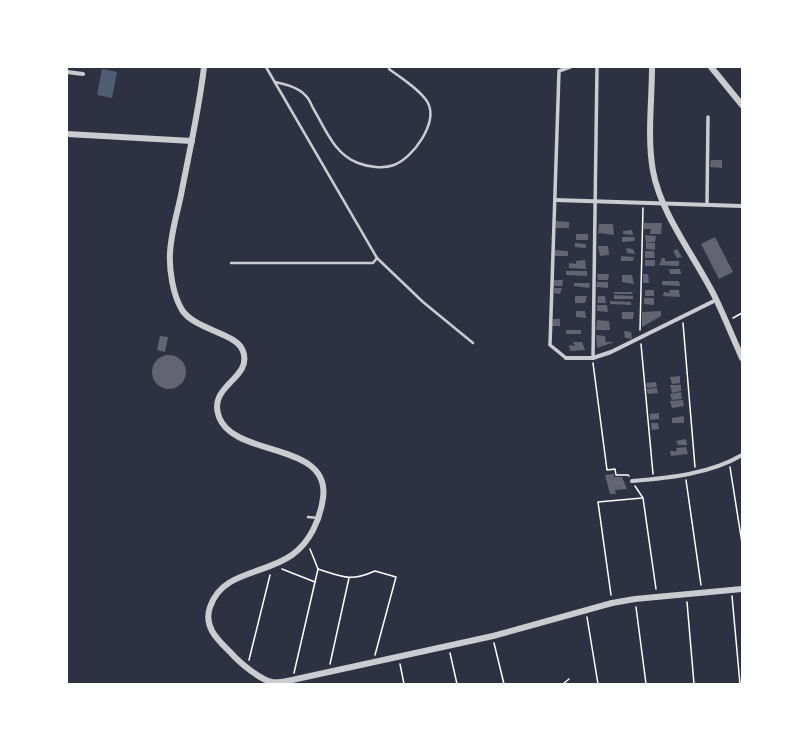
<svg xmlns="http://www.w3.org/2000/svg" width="809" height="751" font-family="'Noto Sans',sans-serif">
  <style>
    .water { fill: #4f5d75 }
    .building { fill: #626471 }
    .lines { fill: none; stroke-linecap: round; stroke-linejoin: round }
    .path { stroke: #fff; stroke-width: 1.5 }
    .service { stroke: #caccd0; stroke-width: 2.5 }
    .pedestrian { stroke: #caccd0; stroke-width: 3.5 }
    .minor { stroke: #caccd0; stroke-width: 4 }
    .tertiary { stroke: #caccd0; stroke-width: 6 }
  </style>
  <rect width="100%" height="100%" fill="#2d3142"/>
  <path class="water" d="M102,69L117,72L112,98L97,95Z"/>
  <g class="building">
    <path d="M711,160H722V168L710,167Z"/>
    <path d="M556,221L569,222V228H556Z"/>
    <path d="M644,223H662L661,234H650L651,229H644Z"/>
    <path d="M599,224H613L614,235L598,233Z"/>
    <path d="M632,230L633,235L623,234V231Z"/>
    <rect x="576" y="234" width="12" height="6"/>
    <path d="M645,235L656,236L655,242H646Z"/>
    <path d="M622,237H635L634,241L622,242Z"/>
    <path d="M715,237L733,272L719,279L701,244Z"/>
    <path d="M646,242L655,243V250L646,249Z"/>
    <path d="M575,243L586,244V248L575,247Z"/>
    <path d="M598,246H608L609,255L600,256Z"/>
    <path d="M626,248L633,249L635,254L627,253Z"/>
    <path d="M677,249L682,257L677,258L673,251Z"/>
    <path d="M555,250L568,251V256H555Z"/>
    <path d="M645,251H654L655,258H645Z"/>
    <path d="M621,256L634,257L633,261H621Z"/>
    <path d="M662,258H665V261H679V266L659,265Z"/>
    <path d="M585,260L586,269L569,268V263L576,264V261Z"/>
    <rect x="645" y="260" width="10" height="6"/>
    <path d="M669,269H680L681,274H670Z"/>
    <path d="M566,271H587V276L566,275Z"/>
    <path d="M597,274H609L608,280H598Z"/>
    <path d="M643,274H648L649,283H643Z"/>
    <path d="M622,275H632L634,284L622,282Z"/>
    <path d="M554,280H563L562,286H554Z"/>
    <path d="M662,281H679L680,286L662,285Z"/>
    <path d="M597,282H608V288L596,287Z"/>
    <path d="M574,283H590L589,288L574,286Z"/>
    <path d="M554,288H562L560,294L554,293Z"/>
    <rect x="645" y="290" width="9" height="6"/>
    <path d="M669,290H679L680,297L663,296L664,292L670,293Z"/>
    <path d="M614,292H632L633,294H614Z"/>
    <path d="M614,295L633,296V299H614Z"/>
    <path d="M575,296H587L585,303H575Z"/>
    <path d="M598,296H605L606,303H597Z"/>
    <path d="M644,298H654V305L644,304Z"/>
    <path d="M610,301L631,302V305L610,304Z"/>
    <path d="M597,305H607L608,312L597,311Z"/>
    <path d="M576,311H585L586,318L576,317Z"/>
    <path d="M661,311V316L642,327V312Z"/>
    <path d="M622,312H634L633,319H622Z"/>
    <path d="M553,319H560V326H552Z"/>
    <path d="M597,320L609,321L610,330H596Z"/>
    <rect x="566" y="330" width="15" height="4"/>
    <path d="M624,331L631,332L632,339L625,338Z"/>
    <path d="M596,335L605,336L606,342H614L597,348Z"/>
    <path d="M160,336L168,337L165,352L157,350Z"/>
    <path d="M573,342H582L585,350L570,351L569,345L575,346Z"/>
    <circle cx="169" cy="372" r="17"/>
    <path d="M680,376V383L672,384L670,377Z"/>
    <path d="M656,382L657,387L647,388L646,383Z"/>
    <path d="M670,385H681V391L672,393Z"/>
    <path d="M657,388L658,393L648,394L646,389Z"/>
    <path d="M681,392L682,399L672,400L670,394Z"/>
    <path d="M683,400L684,406L672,408L670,401Z"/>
    <path d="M659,413V419L650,420V414Z"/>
    <path d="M684,416V423H672V418Z"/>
    <path d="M651,423H658L659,429L652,430Z"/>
    <path d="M686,439L687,445H678L676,441Z"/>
    <path d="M686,447L688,454L671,456L670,451H677L676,448Z"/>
    <path d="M614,474V477H622L627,489L615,490L616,494H610L605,475Z"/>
  </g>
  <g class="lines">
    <g class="path">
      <path d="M733,318L742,313"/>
      <path d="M683,323L695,467"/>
      <path d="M640,330L643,208"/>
      <path d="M641,344L653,474"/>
      <path d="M593,363L607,470L615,469L616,475H628L629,476"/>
      <path d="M730,467L742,543"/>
      <path d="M686,480L701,585"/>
      <path d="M635,486L643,498L656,589"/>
      <path d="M310,549L318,569"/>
      <path d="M282,569L315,582"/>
      <path d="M318,569C343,577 350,582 375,571L396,577L375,655"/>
      <path d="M611,595L598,502L642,498"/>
      <path d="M732,596L740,684"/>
      <path d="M687,602L694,684"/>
      <path d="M636,607L646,684"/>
      <path d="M587,617L598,684"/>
      <path d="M494,643L504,684"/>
      <path d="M450,653L457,684"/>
      <path d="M249,660L270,575"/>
      <path d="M330,664L349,578"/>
      <path d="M400,664L404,684"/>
      <path d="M294,673L318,569"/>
      <path d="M563,684L569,679"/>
    </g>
    <g class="service">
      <path d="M275,82C285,84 298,87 305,95C309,98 311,104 313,108C325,128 334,154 358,163C368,167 383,169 394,165C413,158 438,123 428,103C422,91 400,77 389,69"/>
      <path d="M377,258L423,302L473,343"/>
      <path d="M231,263H373L377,258L266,67"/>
      <path d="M308,517L318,518"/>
    </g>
    <g class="pedestrian">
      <path d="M707,205L708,117"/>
      <path d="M566,358L550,345L559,71L570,67"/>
      <path d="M593,358L597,67"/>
    </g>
    <g class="minor">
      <path d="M67,72L83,74"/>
      <path d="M555,200L742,206"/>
      <path d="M566,358H593L611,352L716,300"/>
      <path d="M632,481C669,478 710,474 742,455"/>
    </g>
    <g class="tertiary">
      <path d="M204,67C199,110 189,153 181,195C177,214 171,233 170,253C169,270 173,295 182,310C195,330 237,333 243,351C253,379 207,385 219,417C234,458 331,441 323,498C320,520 310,542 292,555C264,575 222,571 210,607C203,627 218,640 231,653C239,662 260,680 272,682C278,683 286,681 292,680L493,636L612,603L635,599L742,589"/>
      <path d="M652,67C652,101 647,137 653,171C661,215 696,258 716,299C725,318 733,338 742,358"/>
      <path d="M711,67L742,105"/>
      <path d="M67,134L192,141"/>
    </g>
  </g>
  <rect width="809" height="751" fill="none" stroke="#ffffff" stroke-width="136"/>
</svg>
